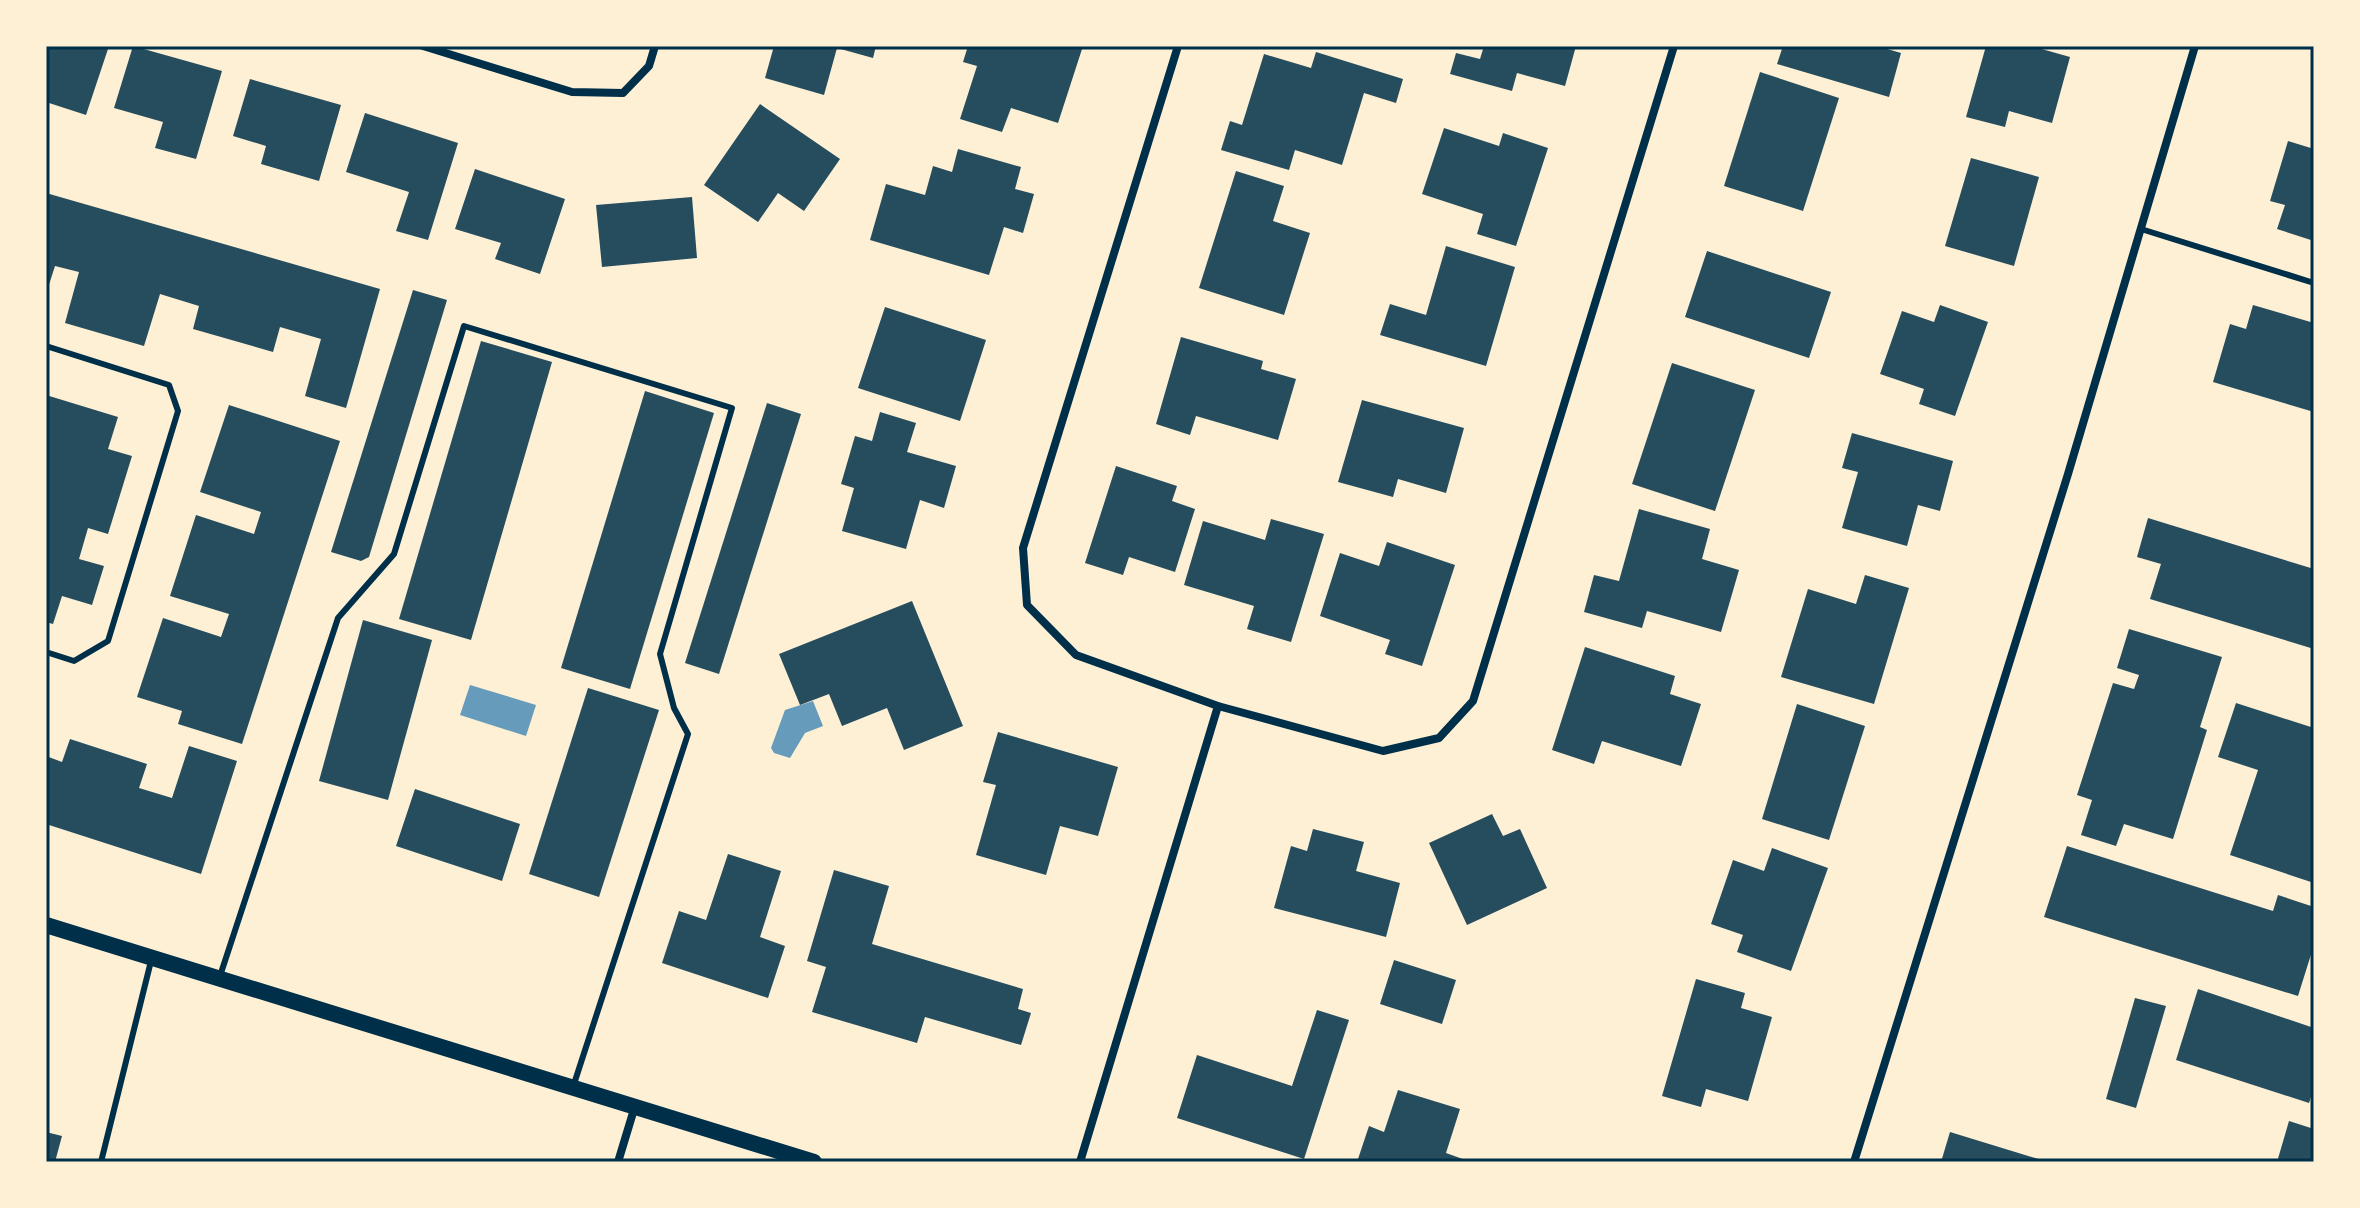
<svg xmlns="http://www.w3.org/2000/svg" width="2360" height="1208" font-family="Lato,sans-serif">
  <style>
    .water { fill: #669bbc }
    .building { fill: #264d5e }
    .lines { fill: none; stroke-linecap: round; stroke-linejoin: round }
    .service { stroke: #003049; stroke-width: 6 }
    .minor { stroke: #003049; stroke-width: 8 }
    .secondary { stroke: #003049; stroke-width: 16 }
    .neatline { fill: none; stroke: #003049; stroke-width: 3 }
  </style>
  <rect width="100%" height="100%" fill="#fdf0d5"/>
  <g class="water">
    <path d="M470,685L536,705L526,736L460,715Z"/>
    <path d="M813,701L823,726L805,733L790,758L774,753L771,748L785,710Z"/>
  </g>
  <g class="building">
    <path d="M46,46H109L86,115L46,102Z"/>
    <path d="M133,46L222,71L196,159L155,148L163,122L114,108Z"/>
    <path d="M774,46H876L873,58L837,48L824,95L765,78Z"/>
    <path d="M968,46H1083L1058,123L1011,108L1002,132L960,119L977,66L963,62Z"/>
    <path d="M1484,46H1576L1565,86L1517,73L1512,91L1450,74L1456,53L1480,59Z"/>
    <path d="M1783,46H1877L1901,53L1889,97L1777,64Z"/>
    <path d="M1986,46H2031L2070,57L2052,123L2009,111L2005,127L1966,117Z"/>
    <path d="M1316,52L1403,79L1396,103L1364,93L1342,165L1295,150L1289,170L1221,150L1230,121L1242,125L1264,54L1311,68Z"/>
    <path d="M1760,72L1839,98L1803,211L1724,186Z"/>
    <path d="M250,79L341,105L319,181L261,164L266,146L233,136Z"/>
    <path d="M760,104L840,159L804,211L778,193L758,222L704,185Z"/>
    <path d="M365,113L458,143L428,240L396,231L409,192L346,172Z"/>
    <path d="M1444,128L1499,146L1503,133L1548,148L1516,246L1477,234L1483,214L1422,194Z"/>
    <path d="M2288,141L2314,149V241L2277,229L2285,205L2270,201Z"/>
    <path d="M958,149L1021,167L1015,189L1034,194L1023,233L1004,227L989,275L870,240L886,184L925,195L933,166L952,172Z"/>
    <path d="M1971,158L2039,177L2014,266L1945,246Z"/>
    <path d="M475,169L565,199L540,274L495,259L501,243L455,229Z"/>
    <path d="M1236,171L1284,186L1273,221L1310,233L1284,315L1199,288Z"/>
    <path d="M46,193L380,289L346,408L305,396L321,339L280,327L273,352L193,329L199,306L160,294L144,346L65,323L79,272L55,266L46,294Z"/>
    <path d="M692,197L697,258L602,267L596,205Z"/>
    <path d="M1446,246L1515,267L1486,366L1380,335L1390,304L1426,315Z"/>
    <path d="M1707,251L1831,292L1809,358L1685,317Z"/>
    <path d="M413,290L447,300L369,557L361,561L331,552Z"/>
    <path d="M1940,305L1988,322L1955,416L1919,404L1924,389L1880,374L1902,311L1934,322Z"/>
    <path d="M2253,305L2314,323V412L2213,382L2230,324L2246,329Z"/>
    <path d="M885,307L986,340L960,421L858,388Z"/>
    <path d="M1181,337L1263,361L1261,369L1296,379L1278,440L1196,416L1190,435L1156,424Z"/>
    <path d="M481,341L552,362L471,640L399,619Z"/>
    <path d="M1672,363L1755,390L1715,511L1632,484Z"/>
    <path d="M645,391L714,413L630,689L561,668Z"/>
    <path d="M46,395L118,417L108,449L132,456L108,534L88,528L79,559L104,566L92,605L62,596L53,624L46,622V448L49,439L46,438Z"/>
    <path d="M1362,400L1464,428L1446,493L1398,479L1393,497L1338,482Z"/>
    <path d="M767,403L801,414L719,674L685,663Z"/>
    <path d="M229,405L340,441L242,744L178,724L182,711L137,697L163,618L221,637L229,614L170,596L196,515L254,534L261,512L200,492Z"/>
    <path d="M880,412L916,423L907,452L956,466L944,508L920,500L906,549L842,531L854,488L841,484L855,436L872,441Z"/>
    <path d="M1852,433L1953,461L1940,511L1918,505L1907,546L1842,528L1858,472L1842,468Z"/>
    <path d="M1116,466L1177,486L1172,501L1195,509L1175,572L1129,557L1123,575L1085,563Z"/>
    <path d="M1639,509L1710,529L1702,559L1739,570L1721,632L1647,611L1642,628L1584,612L1594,575L1619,581Z"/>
    <path d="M2148,518L2314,569V649L2150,599L2161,564L2137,557Z"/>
    <path d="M1271,519L1324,534L1291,642L1247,629L1254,606L1184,585L1203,521L1265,540Z"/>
    <path d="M1387,542L1455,565L1422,666L1385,654L1390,640L1320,616L1340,553L1379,566Z"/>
    <path d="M1865,575L1909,588L1874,704L1781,677L1808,589L1856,604Z"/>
    <path d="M912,601L963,726L904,750L887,708L842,726L829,694L800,705L779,654Z"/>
    <path d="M363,620L432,640L388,800L319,781Z"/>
    <path d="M2129,629L2222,657L2200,727L2207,730L2173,839L2124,824L2116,846L2081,835L2092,800L2077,795L2113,683L2134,689L2139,675L2117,668Z"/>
    <path d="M1585,647L1675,676L1670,694L1701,704L1681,766L1602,741L1594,764L1552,750Z"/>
    <path d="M588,688L659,710L599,897L529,874Z"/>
    <path d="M2236,703L2314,728V883L2230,855L2258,770L2218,757Z"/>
    <path d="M1797,704L1865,726L1829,840L1762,819Z"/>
    <path d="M998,732L1118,767L1098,836L1060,826L1046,875L976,855L996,785L983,782Z"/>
    <path d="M70,739L147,764L139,788L172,798L189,746L237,761L201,874L46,824V756L62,762Z"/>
    <path d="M415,789L520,824L502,881L396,846Z"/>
    <path d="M1492,814L1503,836L1520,829L1547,888L1467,925L1429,843Z"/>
    <path d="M1313,829L1364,842L1356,871L1400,883L1386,937L1274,908L1291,846L1307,851Z"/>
    <path d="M2067,846L2273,911L2278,895L2314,907V945L2298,996L2044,917Z"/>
    <path d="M1772,848L1828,868L1791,971L1737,952L1743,935L1711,924L1733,860L1764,871Z"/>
    <path d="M728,854L781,871L760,937L785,946L768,998L662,963L679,911L706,920Z"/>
    <path d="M834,870L889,886L872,944L1023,989L1018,1009L1031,1013L1021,1045L925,1017L917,1043L812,1012L826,967L807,961Z"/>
    <path d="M1394,960L1456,980L1442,1024L1380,1004Z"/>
    <path d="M1696,979L1745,993L1741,1008L1772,1017L1748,1101L1706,1089L1701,1107L1662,1096Z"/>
    <path d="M2198,989L2314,1028V1088L2309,1103L2176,1060Z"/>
    <path d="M2135,998L2166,1006L2136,1108L2106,1099Z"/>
    <path d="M1317,1010L1349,1020L1304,1159L1177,1118L1197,1055L1292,1086Z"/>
    <path d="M1398,1090L1460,1109L1446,1153L1471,1162H1357L1369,1126L1384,1132Z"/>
    <path d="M2289,1121L2314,1129L2313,1162H2277Z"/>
    <path d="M46,1132L62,1136L55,1162H46Z"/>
    <path d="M1950,1132L2045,1161V1162H1941Z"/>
  </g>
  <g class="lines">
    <g class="service">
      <path d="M2141,229L2314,283"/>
      <path d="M46,346L169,385L178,411L108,641L74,661L46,652"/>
      <path d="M220,976L338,618L394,554L464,326L732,408L660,654L674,708L688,734L573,1087"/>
      <path d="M101,1162L151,961"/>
    </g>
    <g class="minor">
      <path d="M423,46L572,92L623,93L649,66L655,46"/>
      <path d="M1178,46L1023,548L1027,605L1076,655L1218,706L1383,751L1439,738L1473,701L1674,46"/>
      <path d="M618,1162L635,1106"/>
      <path d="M1080,1162L1218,706"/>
      <path d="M1854,1162L2068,474L2195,46"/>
    </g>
    <path class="secondary" d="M46,925L814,1162"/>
  </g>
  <rect width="2360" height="1208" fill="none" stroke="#fdf0d5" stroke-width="96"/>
  <rect x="48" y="48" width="2264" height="1112" class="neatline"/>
</svg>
